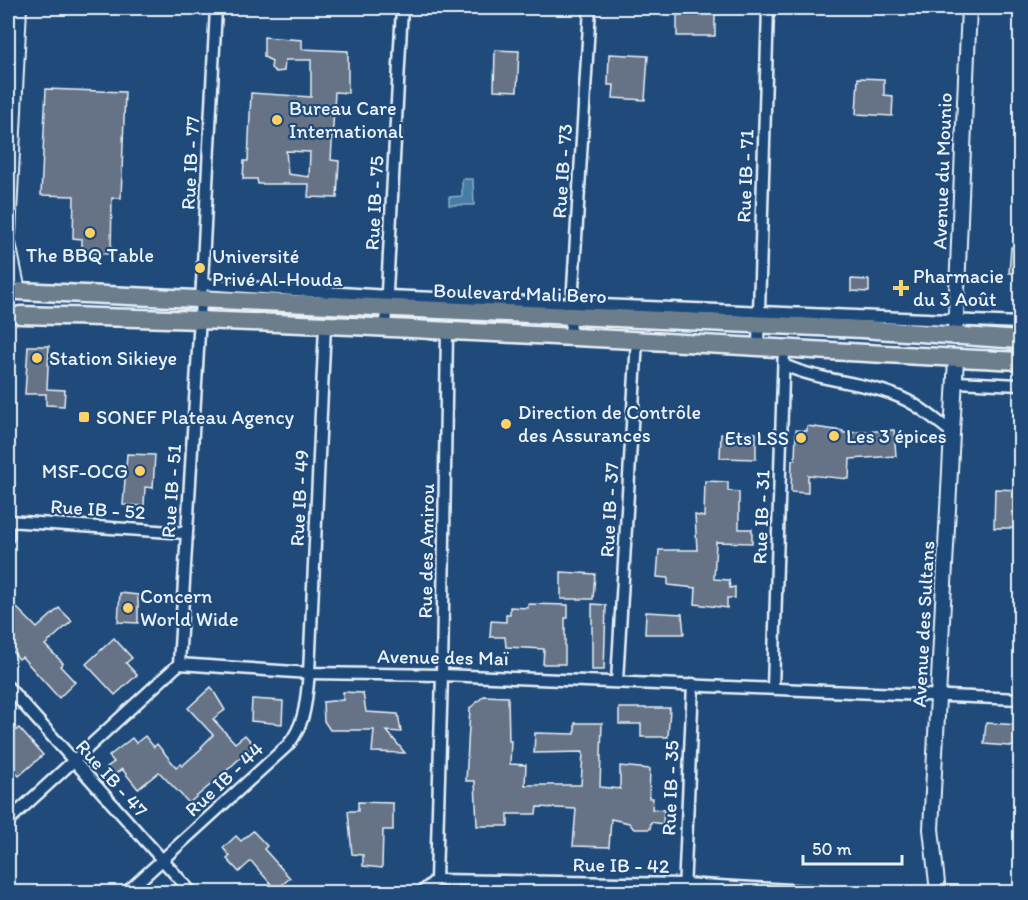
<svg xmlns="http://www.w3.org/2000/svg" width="1028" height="900" font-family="Itim,sans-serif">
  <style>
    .water { fill: #477ca4; stroke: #87abc6; stroke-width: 1.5 }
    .building { fill: #667386; stroke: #e8f1f8; stroke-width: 1.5; fill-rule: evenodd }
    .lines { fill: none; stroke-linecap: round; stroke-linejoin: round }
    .minor-casing { stroke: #e8f1f8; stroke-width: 15 }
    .tertiary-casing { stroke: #e8f1f8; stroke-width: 18 }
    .primary-casing { stroke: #e8f1f8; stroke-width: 21 }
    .minor { stroke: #1f4a7a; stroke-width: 10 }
    .tertiary { stroke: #1f4a7a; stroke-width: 14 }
    .primary { stroke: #6c7d8b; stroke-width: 16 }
    .poi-dot { fill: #ffd166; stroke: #1f4a7a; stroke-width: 2 }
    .labels { text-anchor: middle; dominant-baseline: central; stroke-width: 4.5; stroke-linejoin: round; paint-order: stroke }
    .poi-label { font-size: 20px; fill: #e8f1f8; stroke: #1f4a7a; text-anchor: start }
    .street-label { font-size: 20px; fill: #e8f1f8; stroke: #1f4a7a }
  </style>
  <rect width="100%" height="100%" fill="#1f4a7a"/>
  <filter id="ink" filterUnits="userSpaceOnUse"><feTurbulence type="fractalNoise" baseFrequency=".0167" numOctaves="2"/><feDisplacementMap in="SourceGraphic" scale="12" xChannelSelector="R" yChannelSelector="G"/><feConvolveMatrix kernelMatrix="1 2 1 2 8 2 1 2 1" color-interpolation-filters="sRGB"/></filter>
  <g filter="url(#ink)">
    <path class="water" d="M462,179H473L474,205H449V197L462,196Z"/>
    <g class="building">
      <rect x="677" y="8" width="38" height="28"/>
      <path d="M264,37L302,40V49L348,51V93L335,92L331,160L339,161L337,198L308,197L309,184H258L257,179H243L244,161H248L251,93L311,97V60H285L284,71L276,72L271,68L272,61L264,57ZM286,151L310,152L309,177L288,174Z"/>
      <path d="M495,50L519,51L517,91L494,90Z"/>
      <path d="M609,54L648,56L645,100L613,98L614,85H608Z"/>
      <path d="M858,78L884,79V95L893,96L892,116L856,114Z"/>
      <path d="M46,89L125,92L121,198H112L111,254L82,253V239L73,238L74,196L41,195Z"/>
      <path d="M1011,247L1020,248V273H1009Z"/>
      <path d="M851,279L869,280V292L851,291Z"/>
      <path d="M28,346H49L47,389L65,390L64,406L46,405V394H25Z"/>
      <path d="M807,426L843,431V433L894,430L896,456L850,459L849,479L808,475V493L791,492L792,460H795L796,430L807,431Z"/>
      <path d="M740,432L756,433V459L720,458L721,434L740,436Z"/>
      <path d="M127,454L155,455L153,488L145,487L144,506L123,505Z"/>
      <path d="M705,481L728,482V491L739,492V529H752V543L716,542L714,579L729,580L730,588L735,587V598H727V608L695,604L696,588L668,585V578L657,577L659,550H697L695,515L704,517Z"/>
      <path d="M995,489L1020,490V528H994Z"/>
      <path d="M561,572L595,574L593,599H561Z"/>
      <path d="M120,593L138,595V623L118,622Z"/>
      <path d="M8,599L37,628L59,608L72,621L45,645L63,663L60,666L75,682L59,698L22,657L19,659L8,647Z"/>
      <path d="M528,604L568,605V618H565V664H543L544,649L506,647L505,637H490L491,621L506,622V614H510V607L528,608Z"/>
      <path d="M592,604L606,605L604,670H592Z"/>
      <path d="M646,612L682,614L684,634H645Z"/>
      <path d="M114,638L132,658L126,663L137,675L115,695L86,664Z"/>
      <path d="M211,687L225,710L213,719L235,743L245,735L254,745L222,775L189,803L159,772L138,789L122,769L114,775L107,767L114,762L109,756L132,738L136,743L145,736L154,747L157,744L176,767L180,764L182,766L202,748L201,747L213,735L188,708Z"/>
      <path d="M343,692L363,693L366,712L398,714L401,732L387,731L405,753L372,752L374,730H330L324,721L323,702L343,700Z"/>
      <path d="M484,696L508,697L509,741H511L510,764L526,765L525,785H581L583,752L534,753L535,733L575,734V723H602L600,787L620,789V766L650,769L649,798H653L652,809L664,810L663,824L651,822L650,829H634L629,823L611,819L609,847L573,846L576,809L537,807L536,814H508V826H477L475,781H466L470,708Z"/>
      <path d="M252,699L283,701L282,724L251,721Z"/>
      <path d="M619,708H670L668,737H641V724H619Z"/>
      <path d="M986,723L1020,725V747L984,744Z"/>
      <path d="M19,728L43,755L19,776L12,768L8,772V737Z"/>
      <path d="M358,802L393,803V830H383L382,868L363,866V855L352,854L348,811H358Z"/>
      <path d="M253,831L267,846L264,849L290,878L276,890L251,861L239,872L227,859L230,856L223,848L236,836L241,841Z"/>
    </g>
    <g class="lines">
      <defs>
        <g id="minor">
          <path d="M202,284L388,296L1020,323"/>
          <path d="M385,329L402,8"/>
          <path d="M570,337L590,8"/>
          <path d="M758,345L768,8"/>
          <path d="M784,365C824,383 869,381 908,401C924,409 939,423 953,433"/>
          <path d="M956,382L1020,385"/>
          <path d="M8,521L186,533"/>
          <path d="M8,537V521"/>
          <path d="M179,664L202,284L216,8"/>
          <path d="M617,681L637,340"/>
          <path d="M8,687L191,892"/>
          <path d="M773,688L784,347"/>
          <path d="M8,821L179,664L309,673L442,675L1020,699"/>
          <path d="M436,880L442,675L447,331"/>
          <path d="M127,892L288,745C306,723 306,700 309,673L325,326"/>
          <path d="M422,892L436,880L684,884L825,892"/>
          <path d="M684,892L693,684"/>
        </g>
        <g id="tertiary">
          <path d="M8,234L19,8"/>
          <path d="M8,243L18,291"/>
          <path d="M955,337L969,8"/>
          <path d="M938,892L931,829L956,358"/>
        </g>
        <g id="primary">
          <path d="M18,291L862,329L1020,340"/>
          <path d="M20,315C354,322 687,344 1020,361"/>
        </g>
      </defs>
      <use href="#minor" class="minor-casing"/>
      <use href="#tertiary" class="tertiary-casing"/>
      <use href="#primary" class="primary-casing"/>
      <use href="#minor" class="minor"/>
      <use href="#tertiary" class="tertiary"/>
      <use href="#primary" class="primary"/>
    </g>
  </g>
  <g class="poi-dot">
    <circle cx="277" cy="120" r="6"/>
    <circle cx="90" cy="233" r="6"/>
    <circle cx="200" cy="268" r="6"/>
    <path d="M898 279h6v6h6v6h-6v6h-6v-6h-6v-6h6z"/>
    <circle cx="37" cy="358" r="6"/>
    <rect x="78" y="411" width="12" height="12" rx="3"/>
    <circle cx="506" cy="424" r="6"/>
    <circle cx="834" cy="436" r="6"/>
    <circle cx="801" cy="438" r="6"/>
    <circle cx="140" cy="471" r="6"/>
    <circle cx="128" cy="608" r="6"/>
  </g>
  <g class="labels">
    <g class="poi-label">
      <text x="289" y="108">Bureau Care<tspan x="289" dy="23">International</tspan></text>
      <text x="90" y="255" text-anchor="middle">The BBQ Table</text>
      <text x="212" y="256">Université<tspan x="212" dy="23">Privé Al-Houda</tspan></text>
      <text x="913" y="276">Pharmacie<tspan x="913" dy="23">du 3 Août</tspan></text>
      <text x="49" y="358">Station Sikieye</text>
      <text x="518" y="412">Direction de Contrôle<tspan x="518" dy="23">des Assurances</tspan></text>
      <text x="96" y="417">SONEF Plateau Agency</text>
      <text x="846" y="436">Les 3 épices</text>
      <text x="789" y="438" text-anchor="end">Ets LSS</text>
      <text x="128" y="471" text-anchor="end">MSF-OCG</text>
      <text x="140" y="596">Concern<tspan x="140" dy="23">World Wide</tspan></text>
    </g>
    <g class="street-label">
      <text transform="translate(190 163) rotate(-87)">Rue IB - 77</text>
      <text transform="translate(562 171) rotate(-86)">Rue IB - 73</text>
      <text transform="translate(942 171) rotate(-88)">Avenue du Mounio</text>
      <text transform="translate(745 176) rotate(-88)">Rue IB - 71</text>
      <text transform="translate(374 203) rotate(-87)">Rue IB - 75</text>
      <text transform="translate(520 293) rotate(2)">Boulevard Mali Bero</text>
      <text transform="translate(171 491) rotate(-86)">Rue IB - 51</text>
      <text transform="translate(299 498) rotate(-87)">Rue IB - 49</text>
      <text transform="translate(98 509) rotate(4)">Rue IB - 52</text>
      <text transform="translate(609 510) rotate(-87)">Rue IB - 37</text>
      <text transform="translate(761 517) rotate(-88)">Rue IB - 31</text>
      <text transform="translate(426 551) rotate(-89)">Rue des Amirou</text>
      <text transform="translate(923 624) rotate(-87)">Avenue des Sultans</text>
      <text transform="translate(443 657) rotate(1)">Avenue des Maï</text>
      <text transform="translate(112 778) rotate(48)">Rue IB - 47</text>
      <text transform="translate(224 779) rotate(-43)">Rue IB - 44</text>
      <text transform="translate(670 788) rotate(-88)">Rue IB - 35</text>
      <text transform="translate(621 865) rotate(1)">Rue IB - 42</text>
    </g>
  </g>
  <rect width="1028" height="900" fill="none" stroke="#1f4a7a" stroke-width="30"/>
  <rect x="15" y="15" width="998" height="870" fill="none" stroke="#e8f1f8" stroke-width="2" filter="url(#ink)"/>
  <path d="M803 855v9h99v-9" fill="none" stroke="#e8f1f8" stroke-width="3"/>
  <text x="812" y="855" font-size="18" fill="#e8f1f8" stroke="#1f4a7a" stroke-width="4.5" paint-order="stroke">50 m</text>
</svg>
